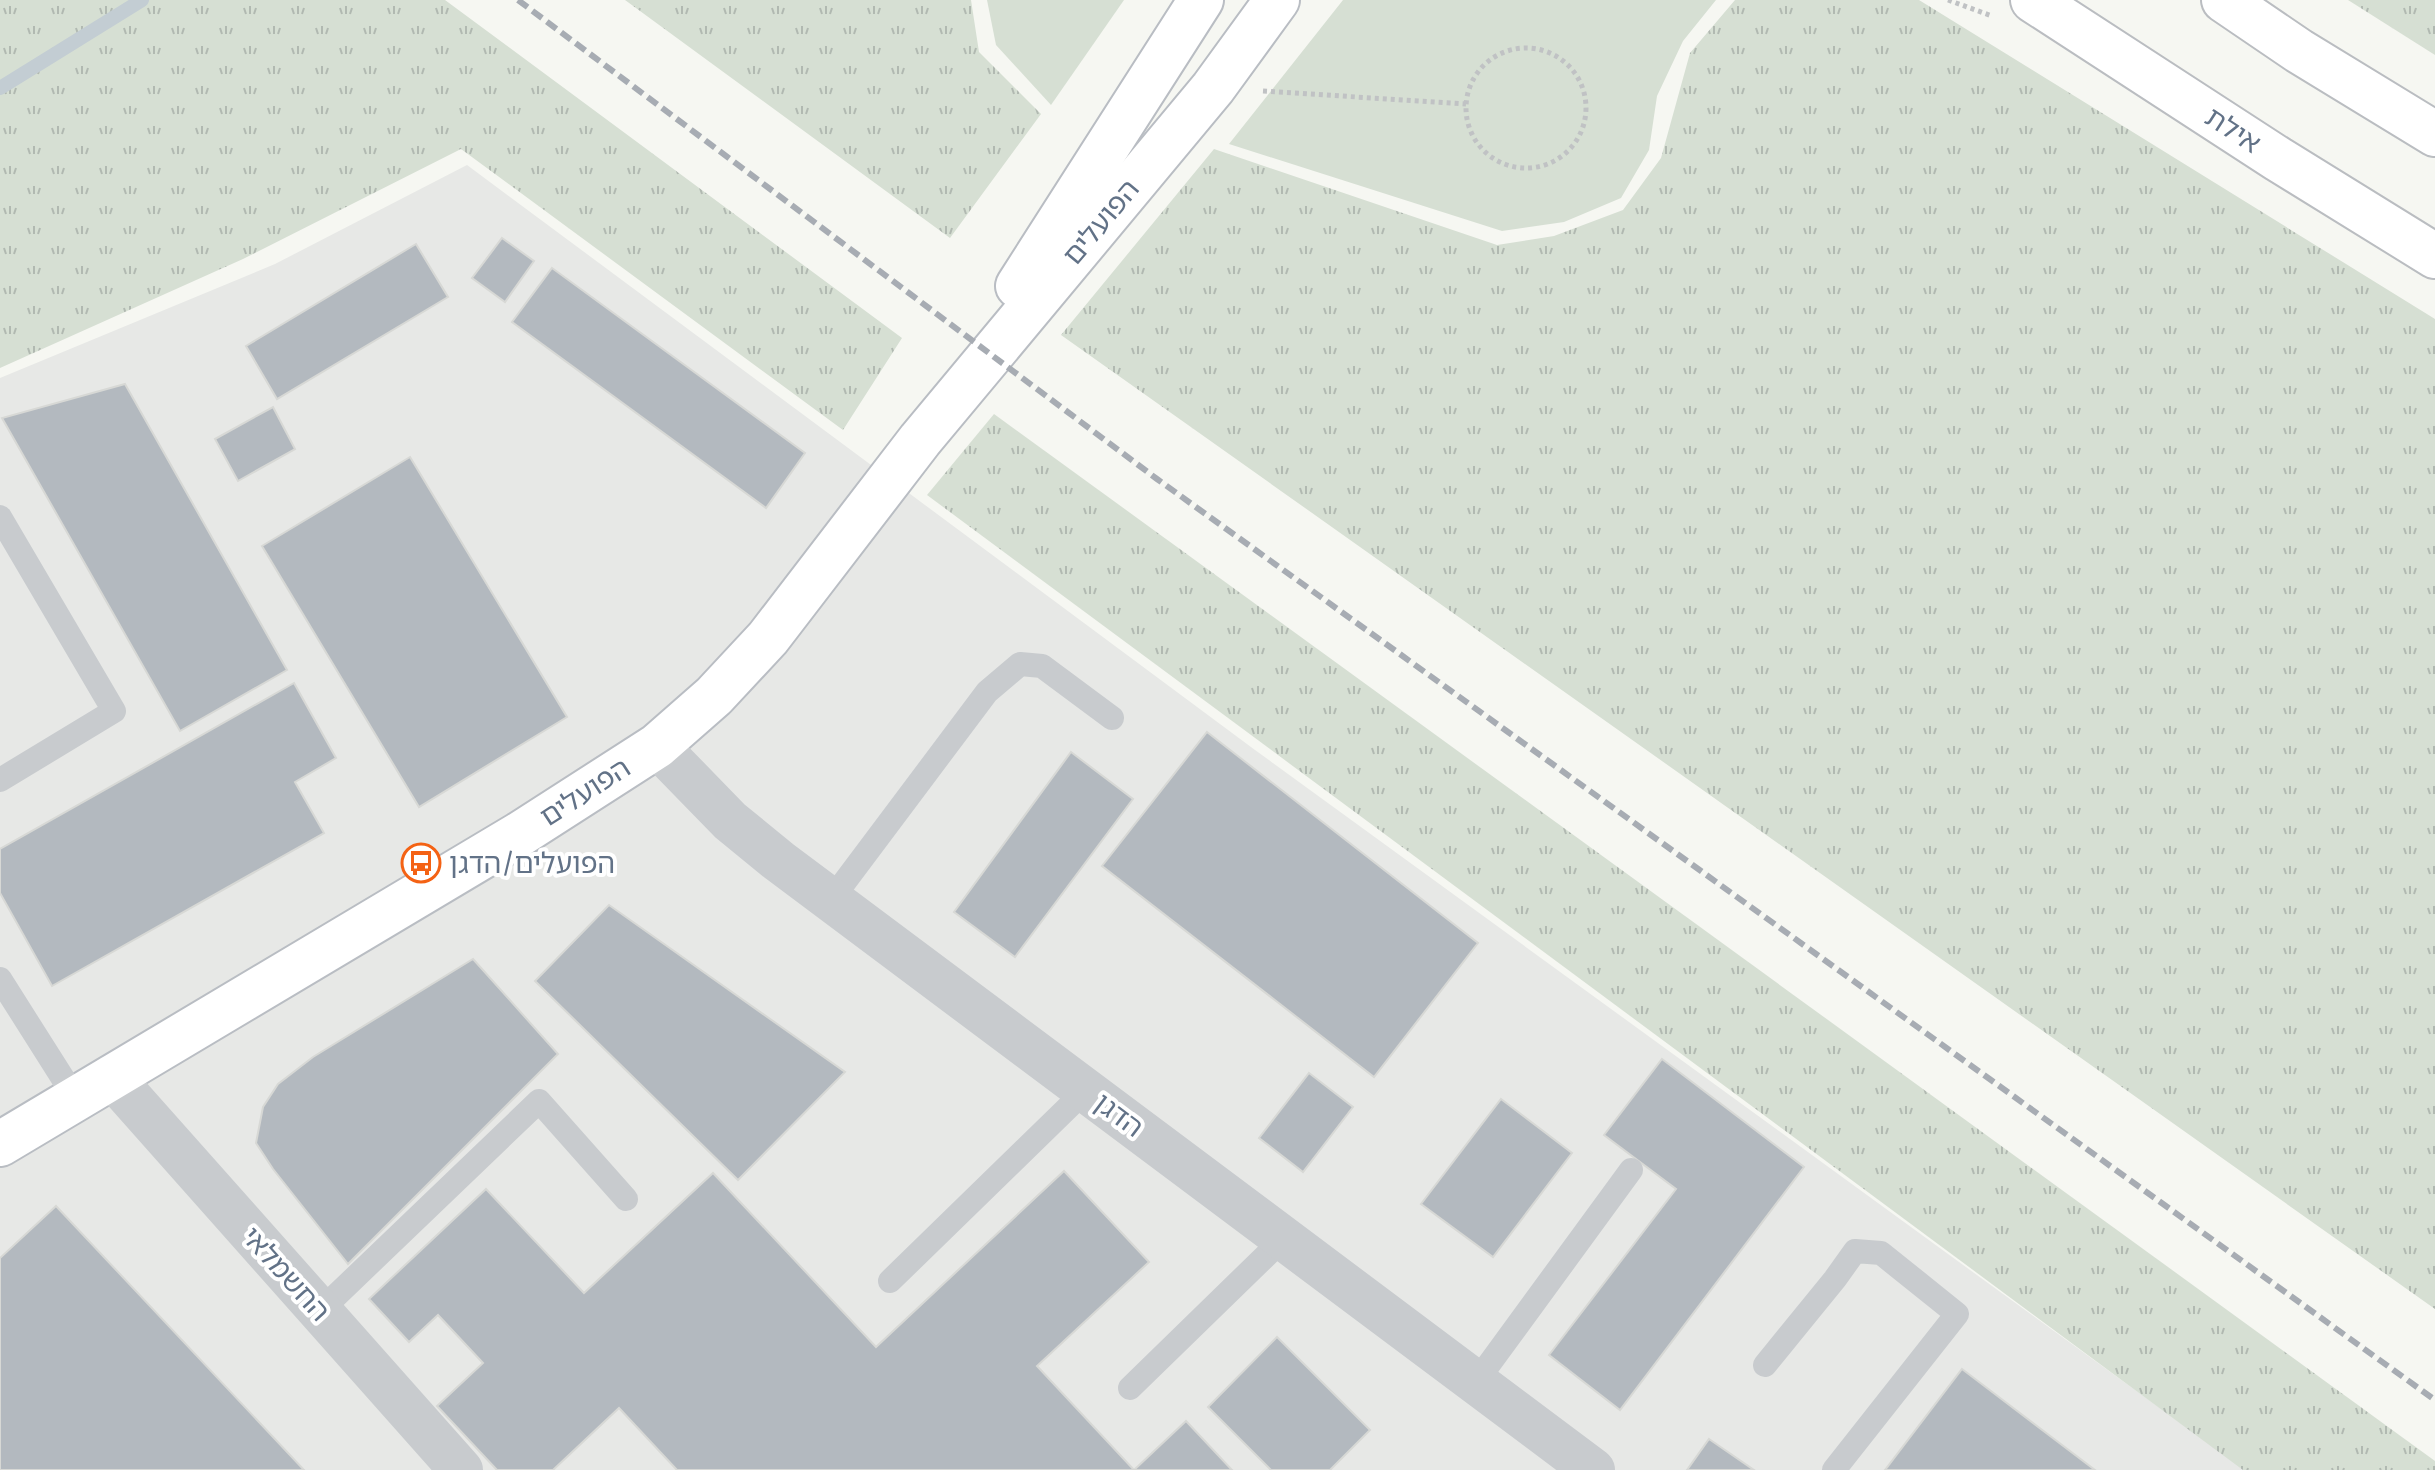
<svg xmlns="http://www.w3.org/2000/svg" width="2435" height="1470" font-family="'Fira Sans Condensed','Noto Sans Hebrew',sans-serif">
  <style>
    .built { fill: #e7e8e6 }
    .grass { fill: url(#grass-tufts) }
    .park { fill: #d6dfd3 }
    .lines { fill: none; stroke-linecap: round; stroke-linejoin: round }
    .stream { stroke: #c3cdd3; stroke-width: 14 }
    .building { fill: #b3b9bf; stroke: #d7d8d5; stroke-width: 2 }
    .secondary-casing { stroke: #b9bdc3; stroke-width: 48 }
    .primary-casing { stroke: #babdc1; stroke-width: 48 }
    .path { stroke: #c0c2c4; stroke-width: 5; stroke-dasharray: 4 4; stroke-linecap: butt }
    .lane { stroke: #c8cbce; stroke-width: 24 }
    .street { stroke: #c8cbce; stroke-width: 44 }
    .secondary { stroke: #fff; stroke-width: 44 }
    .primary { stroke: #fff; stroke-width: 44 }
    .rail { stroke: #a7acb3; stroke-width: 6; stroke-dasharray: 12 6; stroke-linecap: butt }
    .labels { text-anchor: middle; dominant-baseline: central; stroke-width: 8; stroke-linejoin: round; paint-order: stroke }
    .street-label { font-size: 28px; fill: #627287; stroke: #fff }
    .poi-label { font-size: 28px; fill: #627287; stroke: #fff; text-anchor: start }
  </style>
  <defs>
    <pattern id="grass-tufts" width="24" height="20" patternUnits="userSpaceOnUse" patternTransform="scale(2)"><rect width="24" height="20" fill="#d6dfd3"/><path d="M3 7l-1-3M5 7V3M7 7l1-3M15 17l-1-3M17 17v-4M19 17l1-3" fill="none" stroke="#b1b9b1"/></pattern>
  </defs>
  <rect width="100%" height="100%" fill="#f6f7f2"/>
  <path class="built" d="M467,165L1255,750L2245,1470H0V378L275,264Z"/>
  <g class="grass">
    <path d="M0,0H445L902,338L843,430L461,149L243,259L0,368Z"/>
    <path d="M625,0H971L979,52L1041,114L950,238Z"/>
    <path d="M1735,0H1919L2435,319V1309L1061,335L1214,149L1497,245L1554,236L1623,210L1661,158L1690,53Z"/>
    <path d="M2348,0H2435V55Z"/>
    <path d="M994,414L2435,1461V1470H2243L927,495Z"/>
  </g>
  <g class="park">
    <path d="M987,0H1124L1051,105L996,45Z"/>
    <path d="M1343,0H1716L1683,41L1657,96L1649,150L1621,198L1564,222L1502,231L1229,144Z"/>
  </g>
  <g class="lines">
    <path class="stream" d="M0,88L142,0"/>
  </g>
  <g class="building">
    <path d="M502,238L534,261L505,302L472,278Z"/>
    <path d="M416,244L448,297L277,399L246,346Z"/>
    <path d="M552,268L805,453L766,508L512,322Z"/>
    <path d="M125,384L287,670L180,731L2,418Z"/>
    <path d="M273,407L295,449L238,481L215,439Z"/>
    <path d="M410,457L567,717L419,807L262,546Z"/>
    <path d="M294,683L336,758L295,782L324,833L52,986L0,893V849Z"/>
    <path d="M1207,732L1478,943L1374,1077L1102,866Z"/>
    <path d="M1071,752L1133,799L1015,957L954,912Z"/>
    <path d="M609,905L845,1072L738,1180L535,981Z"/>
    <path d="M473,959L558,1054L348,1264L273,1169L256,1143L263,1107L278,1084L313,1057Z"/>
    <path d="M1662,1059L1804,1167L1620,1410L1549,1355L1676,1189L1604,1135Z"/>
    <path d="M1309,1073L1353,1107L1303,1172L1259,1138Z"/>
    <path d="M1501,1099L1572,1153L1493,1257L1421,1204Z"/>
    <path d="M1064,1171L1149,1262L1037,1366L1134,1470L1186,1421L1232,1470H677L619,1408L553,1470H497L437,1406L483,1363L438,1315L409,1342L369,1299L486,1189L584,1293L713,1173L876,1347Z"/>
    <path d="M56,1206L304,1470H0V1258Z"/>
    <path d="M1277,1337L1370,1430L1330,1470H1271L1208,1407Z"/>
    <path d="M1962,1369L2095,1470H1885Z"/>
    <path d="M1709,1439L1754,1470H1687Z"/>
  </g>
  <g class="lines">
    <defs>
      <g id="secondary">
        <path d="M1018,286L1201,0"/>
        <path d="M0,1144L520,834L657,746L714,696L768,638L920,440L1213,88L1277,0"/>
      </g>
      <g id="primary">
        <path d="M2033,0L2278,159L2435,256"/>
        <path d="M2224,0L2299,51L2435,134"/>
      </g>
    </defs>
    <use href="#secondary" class="secondary-casing"/>
    <use href="#primary" class="primary-casing"/>
    <g class="path">
      <path d="M1948,0L1992,16"/>
      <circle cx="1526" cy="108" r="60"/>
      <path d="M1263,91L1466,104"/>
    </g>
    <g class="lane">
      <path d="M0,517L114,711L0,780"/>
      <path d="M831,900L987,692L1020,664L1042,666L1112,718"/>
      <path d="M0,979L76,1099"/>
      <path d="M890,1281L1086,1090"/>
      <path d="M320,1311L539,1101L626,1199"/>
      <path d="M1765,1365L1835,1279L1855,1251L1881,1253L1957,1314L1834,1470"/>
      <path d="M1476,1382L1631,1170"/>
      <path d="M1130,1388L1284,1238"/>
    </g>
    <g class="street">
      <path d="M657,746L730,821L779,861L1593,1470"/>
      <path d="M112,1077L461,1470"/>
    </g>
    <use href="#secondary" class="secondary"/>
    <use href="#primary" class="primary"/>
    <path class="rail" d="M518,0L1157,479L2435,1400"/>
  </g>
  <defs>
    <symbol id="bus-ring" viewBox="-11 -11 22 22"><circle r="9.5" fill="#fff" stroke="#f46214" stroke-width="1.5"/><path d="M-5-6H5V4H4V6H2V4H-2V6H-4V4H-5ZM-3.5-4V0h7V-4ZM-3.5 1.2v1.5H-2V1.2ZM2 1.2v1.5H3.5V1.2Z" fill="#f46214"/></symbol>
  </defs>
  <g fill-rule="evenodd">
    <use href="#bus-ring" x="399" y="841" width="44" height="44"/>
  </g>
  <g class="labels">
    <g class="street-label">
      <text transform="translate(2233 130) rotate(33)">אילת</text>
      <text transform="translate(1101 222) rotate(-50)">הפועלים</text>
      <text transform="translate(585 792) rotate(-33)">הפועלים</text>
      <text transform="translate(1119 1115) rotate(37)">הדגן</text>
      <text transform="translate(286 1274) rotate(48)">החשמלאי</text>
    </g>
    <g class="poi-label">
      <text x="449" y="863">הפועלים/הדגן</text>
    </g>
  </g>
</svg>
